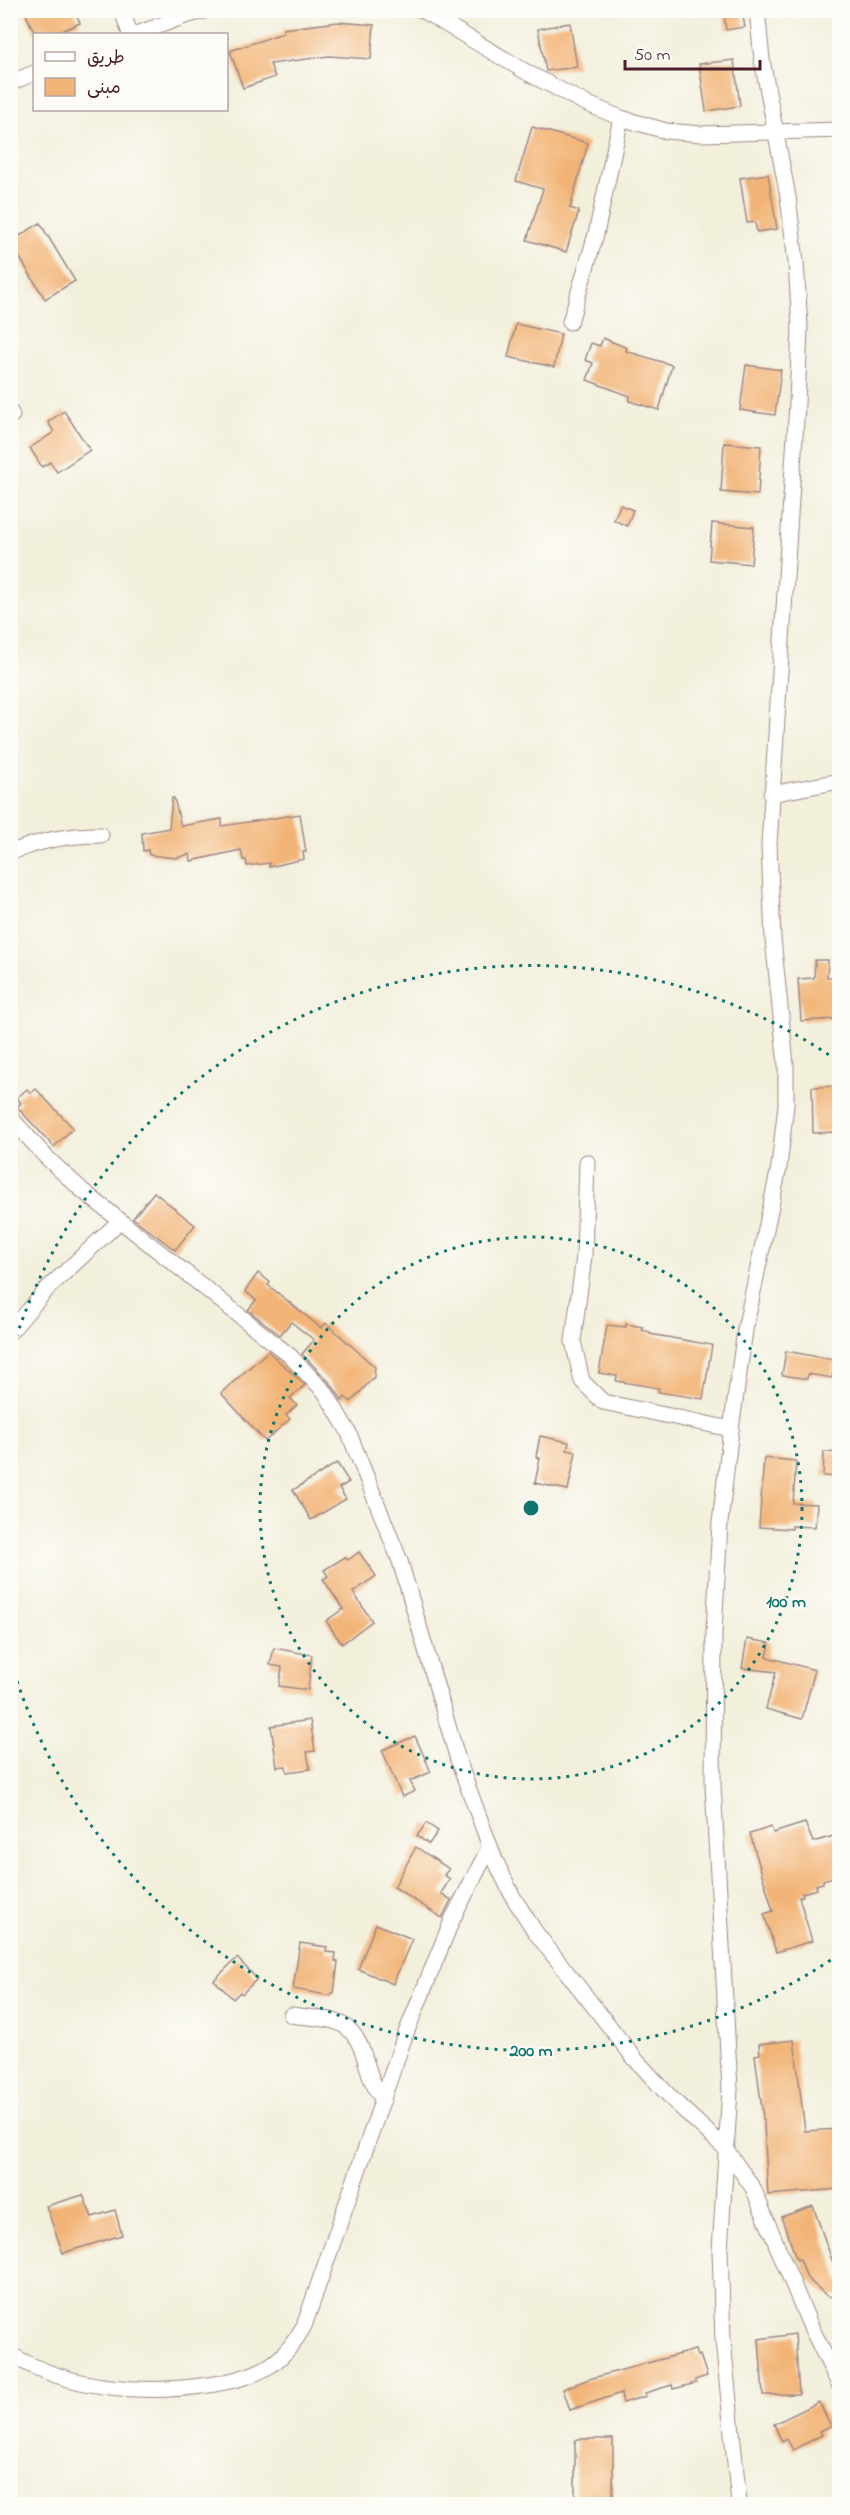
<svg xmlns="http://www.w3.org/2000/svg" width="850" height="2515" font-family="'Indie Flower','Playpen Sans Arabic',sans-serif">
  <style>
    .building { fill: #f2b476 }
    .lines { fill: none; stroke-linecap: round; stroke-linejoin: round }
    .street-casing { stroke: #9e8783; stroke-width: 17 }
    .street { stroke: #fff; stroke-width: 15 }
    .ring { fill: none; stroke: #0f766e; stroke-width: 3; stroke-dasharray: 3 6 }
    .centre { fill: #0f766e; stroke: #fdfcf7; stroke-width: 3 }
    .ring-label { font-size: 18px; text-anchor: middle; font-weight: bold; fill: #0f766e; stroke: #fdfcf7; stroke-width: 4.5; stroke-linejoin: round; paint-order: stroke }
  </style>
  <rect width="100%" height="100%" fill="#fdfcf7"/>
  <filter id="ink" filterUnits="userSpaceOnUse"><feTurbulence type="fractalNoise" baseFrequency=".0167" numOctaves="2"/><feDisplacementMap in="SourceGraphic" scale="12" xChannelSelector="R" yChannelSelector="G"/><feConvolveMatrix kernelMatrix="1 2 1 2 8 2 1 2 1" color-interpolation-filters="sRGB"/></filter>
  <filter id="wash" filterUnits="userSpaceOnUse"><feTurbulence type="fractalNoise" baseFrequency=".008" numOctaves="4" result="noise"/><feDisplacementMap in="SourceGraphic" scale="24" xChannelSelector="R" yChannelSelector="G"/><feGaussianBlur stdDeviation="1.35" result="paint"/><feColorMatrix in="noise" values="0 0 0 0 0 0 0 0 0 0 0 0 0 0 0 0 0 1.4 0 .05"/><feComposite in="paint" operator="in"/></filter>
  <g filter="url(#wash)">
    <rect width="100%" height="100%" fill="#f2efdb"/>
    <g id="blocks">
      <g class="building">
        <path d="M24,10H74L80,23L55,34H35Z"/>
        <path d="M742,12L745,27L726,30L724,15Z"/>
        <path d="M338,22L374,25L371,59L329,56L270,64L275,77L243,88L230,51L283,33V29Z"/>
        <path d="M570,23L577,67L546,71L538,29Z"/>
        <path d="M734,60L740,106L706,111L699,64Z"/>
        <path d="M532,127L588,143L570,208L579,211L566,252L527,240L543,189L516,181Z"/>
        <path d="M768,174L777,229L757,232L755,222L747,223L740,178Z"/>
        <path d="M40,223L75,281L45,299L10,242Z"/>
        <path d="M516,324L561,334L554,367L508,357Z"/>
        <path d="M603,338L627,348L626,351L672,365L659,410L629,401L630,396L587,380L593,363L585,360L591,343L600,346Z"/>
        <path d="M746,365L781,370L775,415L740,410Z"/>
        <path d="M64,411L90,450L57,472L50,462L42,467L30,448L54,432L48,422Z"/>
        <path d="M724,443L761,446L758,495L721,492Z"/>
        <path d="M620,505L633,510L627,526L614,520Z"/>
        <path d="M712,523L754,527L751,564L709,560Z"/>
        <path d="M172,798H174L181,826L222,819V826L300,814L306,852H303L304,859L269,867V863L247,866L246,860H243L241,850L191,861L190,854L176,858L149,855L148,850L143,851L142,833L169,828Z"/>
        <path d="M815,960H828L827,977H834L837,1019L801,1021L798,979L814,978Z"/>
        <path d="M840,1086V1132L813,1133L812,1087Z"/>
        <path d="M27,1089L31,1093L36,1089L73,1128L54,1147L17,1107L21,1103L17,1098Z"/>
        <path d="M154,1192L195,1225L175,1250L133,1218Z"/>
        <path d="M258,1273L270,1282L268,1285L321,1328L326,1323L375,1367L374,1377L351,1402L345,1397L342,1401L332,1385L302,1354L314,1340L291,1322L280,1335L248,1310L256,1300L245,1291Z"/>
        <path d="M626,1324L643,1327L642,1330L650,1332V1334L712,1345L703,1399L658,1392L659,1388L616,1381L617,1376L599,1373L607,1325L626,1327Z"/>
        <path d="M268,1351L305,1385L290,1398L297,1405L286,1415L290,1419L265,1441L221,1393Z"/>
        <path d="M786,1351L835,1360L832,1378L808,1374L807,1379L782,1375Z"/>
        <path d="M540,1436L569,1442L567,1450L576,1452L568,1490L535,1483L540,1458L536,1457Z"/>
        <path d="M824,1452L840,1453L838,1477L823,1476Z"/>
        <path d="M764,1458L796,1461L793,1503L817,1504L815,1527L792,1526V1529L759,1527Z"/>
        <path d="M337,1463L349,1482L339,1488L346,1499L311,1520L293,1490Z"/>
        <path d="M359,1552L376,1576L353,1592L372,1621L342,1644L326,1621L343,1609L323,1579L328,1576L324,1570L345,1557L348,1560Z"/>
        <path d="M747,1639L770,1643L767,1657L815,1670L802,1719L766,1709L776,1672L742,1668Z"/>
        <path d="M274,1648L312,1655L308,1690L279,1686L282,1667L270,1665Z"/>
        <path d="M310,1720L315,1751L307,1752L310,1769L287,1772L286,1766L277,1767L271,1726Z"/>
        <path d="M415,1736L431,1772L410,1781L415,1791L402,1797L382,1750Z"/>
        <path d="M426,1823L438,1831L429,1844L417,1836Z"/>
        <path d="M805,1823L813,1842L837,1835L840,1844V1875L823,1880V1883L816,1885L817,1889L802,1893L803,1896L799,1897L812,1941L776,1952L764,1914L773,1911L750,1834L771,1827L773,1833Z"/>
        <path d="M416,1847L449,1869L444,1875L450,1879L441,1893L451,1900L442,1918L394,1887Z"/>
        <path d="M376,1924L412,1939L393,1984L358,1969Z"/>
        <path d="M300,1943L327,1947L326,1952L336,1953L335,1961L338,1962L334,1993H332L331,1996L293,1989Z"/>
        <path d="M237,1958L257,1979L242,1994L240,1992L233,1999L214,1980Z"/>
        <path d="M794,2040L805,2131L840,2129V2189L768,2195L764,2125L755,2055L760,2054L759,2044Z"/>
        <path d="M83,2195L92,2217L115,2210L122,2235L63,2253L46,2206Z"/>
        <path d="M813,2206L840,2283V2294L828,2297L807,2278L800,2259L797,2260L781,2217Z"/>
        <path d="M795,2334L799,2394L763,2395L759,2339Z"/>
        <path d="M695,2350L697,2356L700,2355L707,2376L695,2380L696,2383L673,2389L672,2385L645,2393L646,2396L623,2403L621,2393L570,2410L563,2389L589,2379Z"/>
        <path d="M819,2402L831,2426L820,2431L822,2435L793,2450L787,2439L782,2442L774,2424Z"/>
        <path d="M578,2439H613V2495L575,2496V2441Z"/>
      </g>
    </g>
  </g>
  <g filter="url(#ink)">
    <use href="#blocks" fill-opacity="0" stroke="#9e8783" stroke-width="1.5"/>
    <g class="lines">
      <defs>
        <g id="street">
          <path d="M122,10L130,34"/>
          <path d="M422,10L528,73L583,102L621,118L666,131L701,134L840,130"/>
          <path d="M137,34L185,16L208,10"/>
          <path d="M10,83L34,73"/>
          <path d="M570,322L596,234L621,118"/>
          <path d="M10,412L12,415"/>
          <path d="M771,794L840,781"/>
          <path d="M10,853C41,840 68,835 101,835"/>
          <path d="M10,1117L46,1157L83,1191L289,1355L325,1392L348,1431L400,1561L458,1760L495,1860L513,1897L536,1933L635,2059L674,2101L725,2148L753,2188L810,2325L840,2386"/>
          <path d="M587,1162L584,1256L573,1341L582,1381L603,1402L731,1429"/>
          <path d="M10,1332L48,1288L120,1221"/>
          <path d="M291,2015C333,2021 353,2015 366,2062C370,2076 374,2088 383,2100"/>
          <path d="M10,2354C71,2391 147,2395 215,2384C236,2380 258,2375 275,2362C288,2352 296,2340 304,2326L404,2038L452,1920L490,1846"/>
          <path d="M739,2504L723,2340L720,2251L730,2089L713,1785L714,1632L720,1523L731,1429L745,1330L779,1167L786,1105V1065L773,939L769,845L797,404L800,327L796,262L788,197L762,60L757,10"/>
        </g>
      </defs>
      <use href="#street" class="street-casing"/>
      <use href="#street" class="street"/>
    </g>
  </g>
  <g class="ring">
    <circle cx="531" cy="1508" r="271"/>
    <path d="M838 1955A542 542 0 0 1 11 1662M11 1354A542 542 0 0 1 838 1061"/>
  </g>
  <circle cx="531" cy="1508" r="9" class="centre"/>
  <g class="ring-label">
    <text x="786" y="1607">100 m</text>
    <text x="531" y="2056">200 m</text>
  </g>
  <rect width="850" height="2515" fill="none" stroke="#fdfcf7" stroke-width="36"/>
  <rect x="33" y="33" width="195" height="78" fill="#fdfcf7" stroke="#b5a4a5" stroke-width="1.5"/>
  <rect x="45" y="52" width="30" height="9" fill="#ffffff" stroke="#b5a4a5" stroke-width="1.5"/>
  <text x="87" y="63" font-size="18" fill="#4a1f2b">طريق</text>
  <rect x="45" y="78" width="30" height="18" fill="#f2b476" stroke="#b5a4a5" stroke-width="1.5"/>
  <text x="87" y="93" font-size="18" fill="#4a1f2b">مبنى</text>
  <path d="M625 60v9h135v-9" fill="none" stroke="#4a1f2b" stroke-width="3"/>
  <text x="634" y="60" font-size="18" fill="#4a1f2b" stroke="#fdfcf7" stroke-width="4.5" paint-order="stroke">50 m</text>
</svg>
